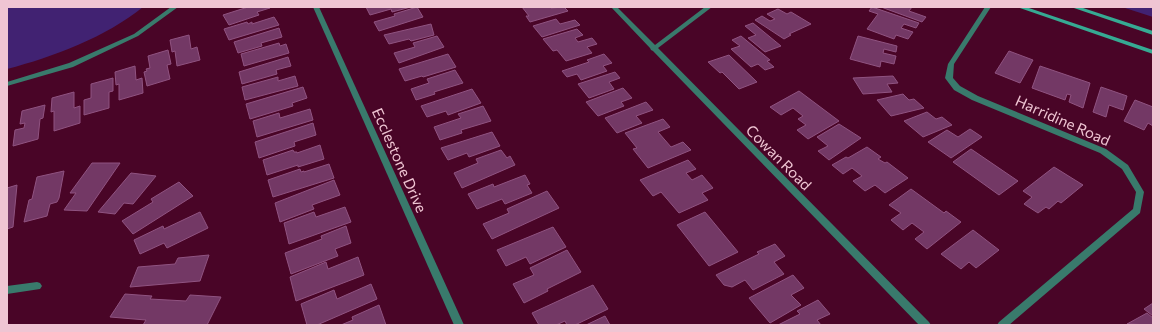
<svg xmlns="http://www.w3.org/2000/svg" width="1160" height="332" font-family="Commissioner,sans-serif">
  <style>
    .green { fill: #412272 }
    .building { fill: #733865; stroke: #905381 }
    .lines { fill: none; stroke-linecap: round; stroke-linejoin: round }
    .street { fill: #397a6c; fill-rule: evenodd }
    .secondary { fill: #36aa93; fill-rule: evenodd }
    .labels { text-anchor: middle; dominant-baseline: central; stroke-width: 3.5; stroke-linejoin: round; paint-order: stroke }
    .street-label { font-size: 15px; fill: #efc5d3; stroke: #490527 }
  </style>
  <rect width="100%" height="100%" fill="#490527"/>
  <g class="green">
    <path d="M7,7H143C106,37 53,57 7,69Z"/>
    <path d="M1122,7H1153V17Z"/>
  </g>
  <g class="building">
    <path d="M248,7L270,8L257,12L259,15L229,25L223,15Z"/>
    <path d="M366,7H411L392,12L391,9L370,15Z"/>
    <path d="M417,7L423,17L379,31L374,22L395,16L394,14Z"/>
    <path d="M522,7H550L551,8L564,7L568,11L530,22L526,16H529Z"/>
    <path d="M872,7L919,23L916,28L904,24L901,28L913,32L908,39L896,35L894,39L867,29L878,14L869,11Z"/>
    <path d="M881,7H912L909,11L926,17L922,22Z"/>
    <path d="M778,9L787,14L791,12L811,24L789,34L791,35L784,39L755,20L762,16L770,21L775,19L767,14Z"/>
    <path d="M274,17L279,25L229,40L224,29L247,22L248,24L252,22V24Z"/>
    <path d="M556,19L560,24L575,20L580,25L542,37L533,26Z"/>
    <path d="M753,23L781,46L765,52L748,38L756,35L745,26Z"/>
    <path d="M431,24L434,35L411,41L409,39L389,44L384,35Z"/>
    <path d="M279,28L282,37L261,43L262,46L238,53L234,42Z"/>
    <path d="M577,29L583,35L575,38L578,42L592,38L597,44L587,47L592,53L566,61L557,50L553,51L543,39Z"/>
    <path d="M189,35L191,49L197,47L200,60L177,66L175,51L172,52L170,40Z"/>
    <path d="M437,36L444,47L399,63L394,53L415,47L413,43Z"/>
    <path d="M741,36L770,60L767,61L774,67L765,70L758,64L751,67L731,49L740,46L732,40Z"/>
    <path d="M858,36L897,46L896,52L884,49L883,53L896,56L894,64L881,61L880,67L850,59Z"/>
    <path d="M279,43L280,46L286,44L289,53L244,66L241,54Z"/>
    <path d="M168,50L171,64L167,65L170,79L147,86L144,72L147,71L146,69L150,68L148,56Z"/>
    <path d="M1009,51L1033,60L1020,83L995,73Z"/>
    <path d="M448,54L456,67L423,77L422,76L405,81L399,69Z"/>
    <path d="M604,54L612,63L603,66L607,71L581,80L577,74L567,77L562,71L589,62L587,60Z"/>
    <path d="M729,55L757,82L739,89L722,72L720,73L708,62Z"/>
    <path d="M288,57L291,66L276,70L277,74L242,84L239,72Z"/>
    <path d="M135,66L136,80L142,78L143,93L119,100V84L116,85L115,72Z"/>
    <path d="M1040,66L1090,83L1083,108L1069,102L1071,95L1067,94L1065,100L1032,88Z"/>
    <path d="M455,70L463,83L434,92L435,94L416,100L411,89L429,83L427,79Z"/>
    <path d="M615,72L620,78L609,82L614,89L589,98L578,84Z"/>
    <path d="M295,76L298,86L245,100L242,87L278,77V81Z"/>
    <path d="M893,76L898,83L887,84L892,92L863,94L853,78Z"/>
    <path d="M113,78V91L109,92V108L84,115V100L91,98V84Z"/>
    <path d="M303,87L307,98L292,103L293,106L250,119L246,104Z"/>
    <path d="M1101,87L1127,96L1123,110L1109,105L1106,117L1093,112Z"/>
    <path d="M623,88L632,98L621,102L624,106L598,116L586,102Z"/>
    <path d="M472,89L481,103L448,115L446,111L427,117L421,106Z"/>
    <path d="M799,91L839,121L808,139L797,130L806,125L798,119L803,116L793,108L781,115L770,107Z"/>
    <path d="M74,92V108L80,106V123L54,131V111L51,112L52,98Z"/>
    <path d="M903,94L909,100L914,99L924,108L891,116L877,100Z"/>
    <path d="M1135,100L1153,107V126L1148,123L1144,130L1124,121Z"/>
    <path d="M646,102L653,110L636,116L642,123L617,133L605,118Z"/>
    <path d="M45,105L43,118L40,119L38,139L13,146L15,130L24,128L25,123L20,124L22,111Z"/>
    <path d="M483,106L491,121L461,130L462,133L440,140L434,127L461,118L458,114Z"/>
    <path d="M310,109L313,120L257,137L253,121L279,113L280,118Z"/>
    <path d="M927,112L936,119L942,117L952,125L923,137L904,121Z"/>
    <path d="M663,119L670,127L658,132L671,147L683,142L691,150L648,168L633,149L637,148L625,133Z"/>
    <path d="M313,123L316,135L294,142L295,146L259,158L255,142Z"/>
    <path d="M839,124L861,138L829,160L818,151L828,146L817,137Z"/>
    <path d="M970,129L982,137L951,158L928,142L947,130L958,137Z"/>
    <path d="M492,132L500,146L469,157L467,153L448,160L441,148Z"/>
    <path d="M320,145L324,159L298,167V165L267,175L263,160L293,150L294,152H297V153Z"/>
    <path d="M867,147L881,157L878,159L885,163L887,162L908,178L885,193L875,185L865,191L853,181L862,176L852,168L843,174L832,165L846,157L848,158Z"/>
    <path d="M971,149L1018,181L999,195L953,162Z"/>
    <path d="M501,150L507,158L510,156L515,165L462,188L454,173L478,163L476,159Z"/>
    <path d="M688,160L696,169L686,173L692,180L702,175L713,188L702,193L708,200L679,213L661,192L653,196L640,180Z"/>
    <path d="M92,163H120L87,211L64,210L76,193H70Z"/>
    <path d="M329,164L334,178L273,197L268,180L300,169L301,172L304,171V172Z"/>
    <path d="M1054,167L1083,185L1061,203L1058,201L1049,209L1046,207L1038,213L1024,204L1032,197L1023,191Z"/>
    <path d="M64,171L59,198L57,202L50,204L47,216L24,222L29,200L32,199L37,177Z"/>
    <path d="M131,173L156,176L133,204L124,203L115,214L98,212Z"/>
    <path d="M525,175L530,184L527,185L532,193L505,204L502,199L477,209L468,194L493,184L494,187Z"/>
    <path d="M334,180L340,195L312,205L314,209L280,222L275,203Z"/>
    <path d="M179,182L193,196L133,234L122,221L153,202L151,199Z"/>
    <path d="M17,185L13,227L7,229V188Z"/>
    <path d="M911,189L944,213L946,211L961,222L927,249L915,239L924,232L912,223L903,230L891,220L901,213L889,205Z"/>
    <path d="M547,191L559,208L492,239L483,224L509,213L507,209Z"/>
    <path d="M345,207L351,222L289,244L284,223L314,212L316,217Z"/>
    <path d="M200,212L208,228L167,248L164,243L140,254L134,240L163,226L164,229Z"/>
    <path d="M705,212L738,252L709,266L677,225Z"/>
    <path d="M346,226L351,243L335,249L338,256L291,274L285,253L322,239L321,236Z"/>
    <path d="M553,227L566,247L530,264L526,257L506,266L497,250Z"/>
    <path d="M973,230L999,250L976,268L969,262L961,269L941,254Z"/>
    <path d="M775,244L785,256L774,262L784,274L753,290L745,280L732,287L724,285L716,275L759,254L757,252Z"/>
    <path d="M567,250L581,272L547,289L548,291L524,303L513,284L534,275L530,268Z"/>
    <path d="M209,255L200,281L130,287L138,267L175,264L178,258Z"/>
    <path d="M358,257L364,275L296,301L290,277L326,262L328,269Z"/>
    <path d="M793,275L804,288L791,295L801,305L770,323L749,298Z"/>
    <path d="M371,284L377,299L317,325H307L301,304L334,290L337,299Z"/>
    <path d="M593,285L608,309L575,325H567L565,321L556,325H539L532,313Z"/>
    <path d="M125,294L152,296L150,299L186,301L190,295L221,297L207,325H143L146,320L110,317Z"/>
    <path d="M818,300L830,314L817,320L821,325H778L800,314L797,311Z"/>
    <path d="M1153,303V316L1144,309Z"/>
    <path d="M379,305L386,325H341L353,320L352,317Z"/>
    <path d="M1147,313L1153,318V325L1127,324Z"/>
    <path d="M605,316L610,325H586Z"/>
  </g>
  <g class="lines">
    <g class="street">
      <path d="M171,7H178L138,36L73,67L7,86V82L69,63L134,34Z"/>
      <path d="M313,7H319L464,325H454Z"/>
      <path d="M611,7H617L655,45L705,7H712L658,48L929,322L931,325H919L653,51L651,50L650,48Z"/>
      <path d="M985,7H991L954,64L953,78L960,86L978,96L1106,149L1128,165L1144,192L1140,213L1009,325H997L999,322L1133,209L1136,192L1122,169L1100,153L972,100L954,90L945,78L948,64Z"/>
      <path d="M37,282L40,283L42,286L40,289L7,294V286Z"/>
    </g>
    <g class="secondary">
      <path d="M1017,7H1026L1153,50V54Z"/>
      <path d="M1071,7H1080L1153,31V35Z"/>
    </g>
  </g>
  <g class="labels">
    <g class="street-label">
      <text transform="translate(1063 120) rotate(24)">Harridine Road</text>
      <text transform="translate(779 157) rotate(45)">Cowan Road</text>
      <text transform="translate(400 160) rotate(66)">Ecclestone Drive</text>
    </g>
  </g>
  <rect width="1160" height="332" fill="none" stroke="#efc5d3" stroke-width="16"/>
</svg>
